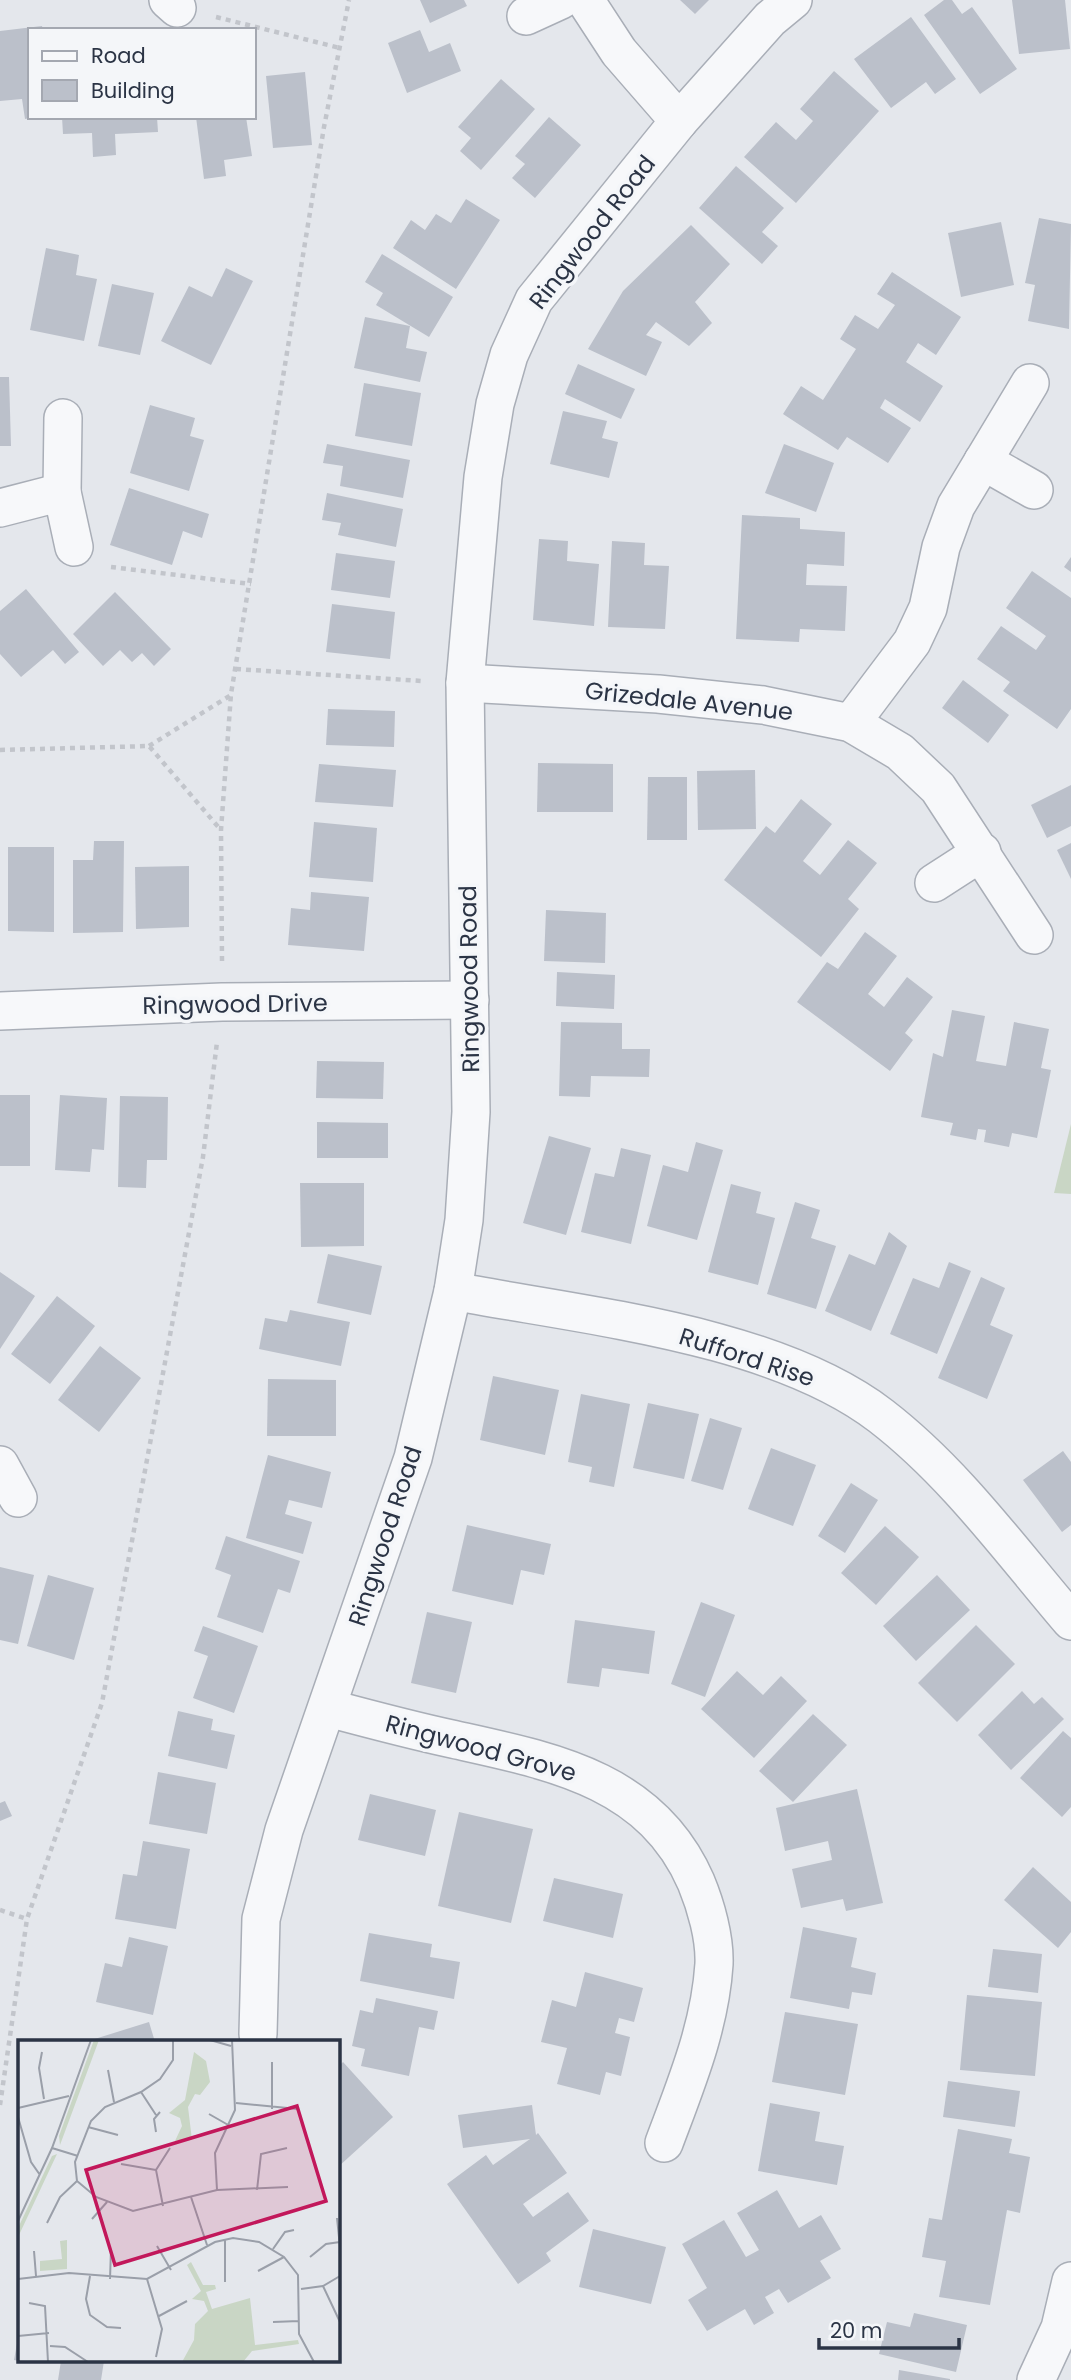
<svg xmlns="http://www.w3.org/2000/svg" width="1071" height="2380" font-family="Poppins,sans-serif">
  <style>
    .green { fill: #c9d6c5 }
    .building { fill: #bbc0ca }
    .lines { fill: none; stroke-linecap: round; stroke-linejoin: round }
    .minor-casing { stroke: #a9aeb7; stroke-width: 40 }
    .path { stroke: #c2c5cb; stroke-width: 4.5; stroke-dasharray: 5 5; stroke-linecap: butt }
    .minor { stroke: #f7f8fa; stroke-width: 37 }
    .labels { text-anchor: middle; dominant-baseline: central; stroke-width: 7; stroke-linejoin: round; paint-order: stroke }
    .street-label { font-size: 24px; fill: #2b3445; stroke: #f4f6f9 }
    .inset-road { fill: none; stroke: #9a9fa9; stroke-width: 2 }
    .view { fill: #c2185b; fill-opacity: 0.15; stroke: #c2185b; stroke-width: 3.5 }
    .inset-edge { fill: none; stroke: #2b3445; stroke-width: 3.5 }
  </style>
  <rect width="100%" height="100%" fill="#e4e7ec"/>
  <path class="green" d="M1071,1124V1194L1054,1193Z"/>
  <g class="building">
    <path d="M420,0H464L467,6L430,23Z"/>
    <path d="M680,0H709L695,14Z"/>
    <path d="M944,0H952L962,14L972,7L1017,69L980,94L924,15Z"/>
    <path d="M1012,0H1065L1070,49L1019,54Z"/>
    <path d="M911,17L956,79L935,94L926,82L891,108L854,59Z"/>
    <path d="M42,26L43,30H30V118L25,119L22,99L0,101V31Z"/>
    <path d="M420,30L429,52L450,43L461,71L407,93L388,43Z"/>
    <path d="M834,71L879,111L796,203L744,157L776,122L796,140L813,121L800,109Z"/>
    <path d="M305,72L312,145L273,148L266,76Z"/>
    <path d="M501,79L535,109L481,170L460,151L471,138L458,127Z"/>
    <path d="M62,117H157L158,132L115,134L116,155L93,157L92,133L63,134Z"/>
    <path d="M196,117H246L252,156L224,160L226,176L204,179Z"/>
    <path d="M549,117L581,145L535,198L512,178L525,164L515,156Z"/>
    <path d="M736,166L784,208L762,232L778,246L762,264L699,208Z"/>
    <path d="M466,199L500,220L456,289L393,248L411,220L425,230L436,214L451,223Z"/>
    <path d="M1039,218L1071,224L1069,329L1028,321L1035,285L1025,283Z"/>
    <path d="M1001,222L1014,285L961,297L948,233Z"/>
    <path d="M691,225L730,264L695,302L712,323L689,346L656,322L646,335L662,342L646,376L588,349L623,291Z"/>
    <path d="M46,248L79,255L76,275L97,279L84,341L30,330Z"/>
    <path d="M382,254L453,297L429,337L376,305L383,293L365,282Z"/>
    <path d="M226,268L253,281L211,365L161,341L189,286L212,297Z"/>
    <path d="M892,272L961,317L936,355L918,343L906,362L943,386L920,422L885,399L880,408L911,428L888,463L847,437L838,450L783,414L801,386L823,400L856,349L840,339L855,315L878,329L895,305L877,294Z"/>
    <path d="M112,284L154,293L140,355L98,346Z"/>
    <path d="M365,317L410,326L406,348L427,352L420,382L354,368Z"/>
    <path d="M578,364L635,389L621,419L565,394Z"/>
    <path d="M0,377H9L11,446H0Z"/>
    <path d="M364,383L421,393L412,446L355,436Z"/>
    <path d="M150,405L195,418L190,436L204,440L189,491L130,473Z"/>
    <path d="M563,411L607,421L602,438L618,442L609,478L550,464Z"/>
    <path d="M327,444L410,460L403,498L340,486L343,466L323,463Z"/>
    <path d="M784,444L834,463L816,512L765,493Z"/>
    <path d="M129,488L209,514L202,538L183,531L172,565L110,545Z"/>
    <path d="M327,493L403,509L396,547L338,535L341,523L322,520Z"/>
    <path d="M742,515L800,518V529L845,532L844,566L807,564L806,585L847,586L845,631L800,629L799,642L736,639Z"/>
    <path d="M539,539L568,541L567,561L599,564L594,626L533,620Z"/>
    <path d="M612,541L645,543L644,565L669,566L665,629L608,627Z"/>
    <path d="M336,553L395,561L390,598L331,590Z"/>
    <path d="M1071,557V572L1064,567Z"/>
    <path d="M1032,571L1071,598V709L1057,729L1003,691L1010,682L977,659L1001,626L1036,650L1046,636L1006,608Z"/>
    <path d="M26,589L79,652L65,664L53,650L21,677L0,654V611Z"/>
    <path d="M115,592L171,649L154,666L142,653L132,662L120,650L103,666L73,634Z"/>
    <path d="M332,604L395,612L390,659L326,652Z"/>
    <path d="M963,680L1009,715L988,743L942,708Z"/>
    <path d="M328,709L395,711L394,747L326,745Z"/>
    <path d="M538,763L613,764V812H537Z"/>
    <path d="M319,764L396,770L393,807L315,802Z"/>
    <path d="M755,770L756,829L698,830L697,771Z"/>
    <path d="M648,777H687V840H647Z"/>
    <path d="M1071,785V826L1047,838L1031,805Z"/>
    <path d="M801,799L832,824L803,861L820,875L848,840L877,863L848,899L859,909L821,957L724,880L766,826L775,833Z"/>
    <path d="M314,822L377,828L373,882L309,877Z"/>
    <path d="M94,841H124L123,932L73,933V860H93Z"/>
    <path d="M1071,843V879L1057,850Z"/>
    <path d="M8,847H54V932L8,931Z"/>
    <path d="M189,866V927L136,929L135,867Z"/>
    <path d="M311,892L369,897L364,951L288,945L291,908L310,910Z"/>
    <path d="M546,910L606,913L605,963L544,961Z"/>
    <path d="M865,932L897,956L868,994L884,1007L907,977L933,997L905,1033L913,1040L890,1071L797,1002L827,962L838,969Z"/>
    <path d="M557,972L615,975L614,1009L556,1006Z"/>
    <path d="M952,1010L985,1016L976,1061L1006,1066L1014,1022L1049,1029L1041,1068L1051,1070L1037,1138L1012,1133L1009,1147L984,1142L986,1130L978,1129L976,1140L950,1135L953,1123L921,1117L933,1053L943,1057Z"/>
    <path d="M561,1022L622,1023V1049H650L649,1077L591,1076L590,1097L559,1096Z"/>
    <path d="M317,1061L384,1062L383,1099L316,1098Z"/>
    <rect x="0" y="1095" width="30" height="71"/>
    <path d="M60,1095L107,1098L104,1150L92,1149L90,1172L55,1170Z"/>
    <path d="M120,1096L168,1097L167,1160H147L146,1188L118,1187Z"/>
    <path d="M317,1122L388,1123V1158H317Z"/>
    <path d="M549,1136L591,1148L566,1235L523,1223Z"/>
    <path d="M696,1142L723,1150L697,1240L647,1226L663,1165L688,1172Z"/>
    <path d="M621,1148L651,1155L631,1244L581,1232L595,1173L614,1177Z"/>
    <path d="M300,1183H364V1246L301,1247Z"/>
    <path d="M731,1184L761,1192L756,1213L775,1218L758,1285L708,1272Z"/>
    <path d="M795,1202L820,1210L811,1238L836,1246L816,1309L767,1294Z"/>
    <path d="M889,1232L907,1246L871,1331L825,1311L849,1254L875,1265Z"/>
    <path d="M328,1254L382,1266L371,1315L317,1303Z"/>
    <path d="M949,1262L971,1271L937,1354L890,1334L913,1278L939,1288Z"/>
    <path d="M0,1272L35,1296L0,1349Z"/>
    <path d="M981,1277L1005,1288L990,1325L1013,1335L987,1399L938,1378Z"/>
    <path d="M57,1296L95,1326L50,1384L11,1354Z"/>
    <path d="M290,1310L350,1322L341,1366L259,1349L265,1318L287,1322Z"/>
    <path d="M100,1346L141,1378L99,1432L58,1400Z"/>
    <path d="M493,1376L559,1390L545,1455L480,1440Z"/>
    <path d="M268,1379L336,1380V1436H267Z"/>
    <path d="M581,1394L630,1404L614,1487L589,1482L592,1467L568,1462Z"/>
    <path d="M648,1403L699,1414L684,1479L633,1468Z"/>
    <path d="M710,1418L742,1428L723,1490L691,1481Z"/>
    <path d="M771,1448L816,1465L793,1526L748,1509Z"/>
    <path d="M1063,1451L1071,1462V1525L1062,1532L1023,1480Z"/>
    <path d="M268,1455L331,1472L322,1508L289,1500L285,1514L312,1522L303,1554L246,1538Z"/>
    <path d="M851,1483L878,1500L845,1553L818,1536Z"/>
    <path d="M467,1525L551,1544L544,1575L521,1570L513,1605L452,1591Z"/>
    <path d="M885,1526L919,1557L876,1605L841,1573Z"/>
    <path d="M226,1536L300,1561L290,1593L278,1589L263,1633L217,1617L231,1575L215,1569Z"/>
    <path d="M0,1567L34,1575L18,1644L0,1640Z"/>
    <path d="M48,1575L94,1588L74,1660L27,1646Z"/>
    <path d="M937,1575L970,1610L916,1661L883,1626Z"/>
    <path d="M701,1602L735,1615L705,1697L671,1684Z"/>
    <path d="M427,1612L472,1622L456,1693L411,1683Z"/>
    <path d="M575,1620L655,1631L649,1674L602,1668L599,1687L567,1683Z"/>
    <path d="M976,1625L1015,1664L957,1722L918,1683Z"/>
    <path d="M203,1626L258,1646L234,1713L193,1698L208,1656L194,1651Z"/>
    <path d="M737,1671L763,1695L781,1676L807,1701L754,1758L701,1709Z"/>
    <path d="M1022,1691L1034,1704L1042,1697L1064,1719L1011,1770L978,1735Z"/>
    <path d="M178,1711L213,1719L211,1730L235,1735L227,1769L168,1756Z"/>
    <path d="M813,1714L847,1745L793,1802L759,1771Z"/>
    <path d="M1063,1731L1071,1738V1807L1062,1817L1020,1778Z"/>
    <path d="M158,1772L216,1783L207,1834L149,1824Z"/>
    <path d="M857,1789L883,1903L846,1911L843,1899L801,1908L792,1869L832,1860L828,1841L785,1851L776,1808Z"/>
    <path d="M370,1794L436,1810L425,1856L358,1840Z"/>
    <path d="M5,1801L12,1816L0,1821V1803Z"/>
    <path d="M459,1812L533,1829L511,1923L438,1906Z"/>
    <path d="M143,1841L190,1849L176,1929L115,1919L123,1874L137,1876Z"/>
    <path d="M1033,1867L1071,1902V1932L1058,1948L1004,1900Z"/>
    <path d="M554,1878L623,1894L613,1938L543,1921Z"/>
    <path d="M803,1927L857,1938L851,1967L876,1973L872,1995L852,1992L849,2009L790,1998Z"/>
    <path d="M369,1933L432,1944L430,1957L460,1962L454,1999L360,1981Z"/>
    <path d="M129,1937L168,1946L153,2015L96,2002L105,1963L122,1967Z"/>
    <path d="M993,1949L1042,1954L1038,1993L988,1987Z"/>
    <path d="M585,1972L643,1988L634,2022L619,2018L615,2033L630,2037L621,2076L606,2072L600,2095L557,2084L567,2048L541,2042L552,2000L576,2007Z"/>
    <path d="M967,1995L1042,2002L1035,2076L960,2070Z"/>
    <path d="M376,1998L438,2011L434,2030L419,2027L409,2076L361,2066L365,2049L352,2046L360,2010L373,2013Z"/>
    <path d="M785,2012L858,2024L845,2095L772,2082Z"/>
    <path d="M149,2022L155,2042H85Z"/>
    <path d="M343,2062L393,2117L338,2167V2067Z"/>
    <path d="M948,2081L1020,2091L1015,2127L943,2117Z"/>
    <path d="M770,2103L820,2112L815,2141L844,2146L837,2185L758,2171Z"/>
    <path d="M532,2105L536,2135L538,2133L567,2173L523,2204L533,2217L568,2192L589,2221L546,2253L551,2261L518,2284L447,2184L486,2155L493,2165L530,2139L463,2148L458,2115Z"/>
    <path d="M958,2129L1012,2139L1009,2153L1030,2157L1020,2213L1007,2210L990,2305L939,2297L946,2261L922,2257L929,2218L942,2220Z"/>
    <path d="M777,2190L799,2228L821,2215L841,2249L820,2261L831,2278L788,2303L779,2289L765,2297L774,2313L754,2325L745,2309L707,2331L688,2300L707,2288L682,2244L724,2220L746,2257L759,2250L737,2213Z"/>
    <path d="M593,2229L666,2247L651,2304L579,2287Z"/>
    <path d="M914,2313L967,2325L956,2372L879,2354L887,2322L910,2327Z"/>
    <path d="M18,2338H19V2361L14,2360Z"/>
    <path d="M61,2361H104L101,2380H58Z"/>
    <path d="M899,2370L950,2379V2380H898Z"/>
  </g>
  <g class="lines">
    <defs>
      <g id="minor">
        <path d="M168,0L177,8"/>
        <path d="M585,0L619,52L679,121"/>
        <path d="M526,16L561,0"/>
        <path d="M63,418L62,492L74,547"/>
        <path d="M983,461L1034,490"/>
        <path d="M0,508L62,492"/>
        <path d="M465,683L658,694L763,705L851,723L900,752L938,788L1034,935"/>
        <path d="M851,723L912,642L928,608L941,547L956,506L1030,383"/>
        <path d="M934,883L982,852"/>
        <path d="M0,1011L222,1002L470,1000"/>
        <path d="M453,1291C585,1316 774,1334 881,1416C955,1473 1011,1551 1071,1621"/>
        <path d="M0,1465L18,1498"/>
        <path d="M328,1708C369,1719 410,1730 452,1739C551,1761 651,1779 696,1882C706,1906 715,1938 714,1964C710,2027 686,2084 664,2143"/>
        <path d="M258,2034L261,1919L284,1830L413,1458L453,1291L464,1220L471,1112L465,683L483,477L495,404L509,355L534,300L679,121L770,19L793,0"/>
        <path d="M1036,2380L1060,2328L1071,2281"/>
      </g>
    </defs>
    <use href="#minor" class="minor-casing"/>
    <g class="path">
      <path d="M216,17L340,48"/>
      <path d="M111,567L251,584"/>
      <path d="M236,669L422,681"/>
      <path d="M149,746L231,695"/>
      <path d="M0,750L149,746L220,829"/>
      <path d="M222,961L221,830L231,694L324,127L349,0"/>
      <path d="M0,1910L27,1919"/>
      <path d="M0,2105L27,1919L102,1703L203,1157L217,1042"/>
    </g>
    <use href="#minor" class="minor"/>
  </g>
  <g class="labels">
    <g class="street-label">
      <text transform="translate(592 232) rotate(-52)">Ringwood Road</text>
      <text transform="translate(689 701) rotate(6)">Grizedale Avenue</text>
      <text transform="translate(469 979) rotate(-91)">Ringwood Road</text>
      <text transform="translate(235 1004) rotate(-1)">Ringwood Drive</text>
      <text transform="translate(747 1357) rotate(18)">Rufford Rise</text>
      <text transform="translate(385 1536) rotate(-72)">Ringwood Road</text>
      <text transform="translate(481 1748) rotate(15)">Ringwood Grove</text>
    </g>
  </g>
  <g transform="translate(18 2040)">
    <rect width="322" height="322" fill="#e4e7ec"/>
    <path d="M76,0H81L42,105L41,96ZM176,12L188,21L192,42L182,55L177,54L170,67L174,100L157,101L164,86L162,78L151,73L167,60ZM39,114L1,195L0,201V188L34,116ZM49,200V229L22,231V221L44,219L42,201ZM173,222L185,245H197L198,249L188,252L194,269L232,258L237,305L280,300L281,304L234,311L225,322H164L176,300L177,284L190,271L186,261L174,259L183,251L169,225Z" fill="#c9d6c5"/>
    <path class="inset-road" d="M128,0H159M192,0L213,6M155,1V20L142,39L123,52L87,67L73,81L57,122L59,141L78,157L115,171L199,150L270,147M24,12L21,28L26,59M90,30L96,62M123,52L138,75M218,63L280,69M0,68L51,56M254,69V22M191,74L212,86M0,77L13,122L22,135M70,87L100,95M138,92L136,79L142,72M34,108L60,116M103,124L138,130M199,150L197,113L217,70L214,0M239,150L243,114L269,108M173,157L189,205M145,166L138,130L152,108M319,178L322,207M74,179L89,162M0,181L34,108L73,0M29,183L42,157L59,141M139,206L153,230M255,209L267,192L276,190M16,211L18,236M292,217L308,204L322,202M240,231L266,217M72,236L68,259L72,275L89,287L103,288M0,239L51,233L129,239L197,202L215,198L241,202L266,217L280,235L281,294L296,322M92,239L93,209M129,239L144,289L138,317M207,242V199M305,246L322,282M283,249L305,246L322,236M11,263L27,266L30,322M141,276L169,261M255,282L281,281M0,296L31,293M32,306L47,307L70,322"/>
    <path class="view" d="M279,66L308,161L97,225L68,130Z"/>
    <rect width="322" height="322" class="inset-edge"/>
  </g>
  <rect x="28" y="28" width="228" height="91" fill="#f4f6f9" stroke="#a4a8b1" stroke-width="2"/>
  <rect x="42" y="51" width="35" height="10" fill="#f7f8fa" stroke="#a4a8b1" stroke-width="2"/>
  <text x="91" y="63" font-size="21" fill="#2b3445">Road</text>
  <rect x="42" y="80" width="35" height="21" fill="#bbc0ca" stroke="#a4a8b1" stroke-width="2"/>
  <text x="91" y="98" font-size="21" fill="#2b3445">Building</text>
  <path d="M819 2338v10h140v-10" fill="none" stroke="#2b3445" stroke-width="3.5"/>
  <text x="830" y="2338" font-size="21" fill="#2b3445" stroke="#f4f6f9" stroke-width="5" paint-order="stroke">20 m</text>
</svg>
